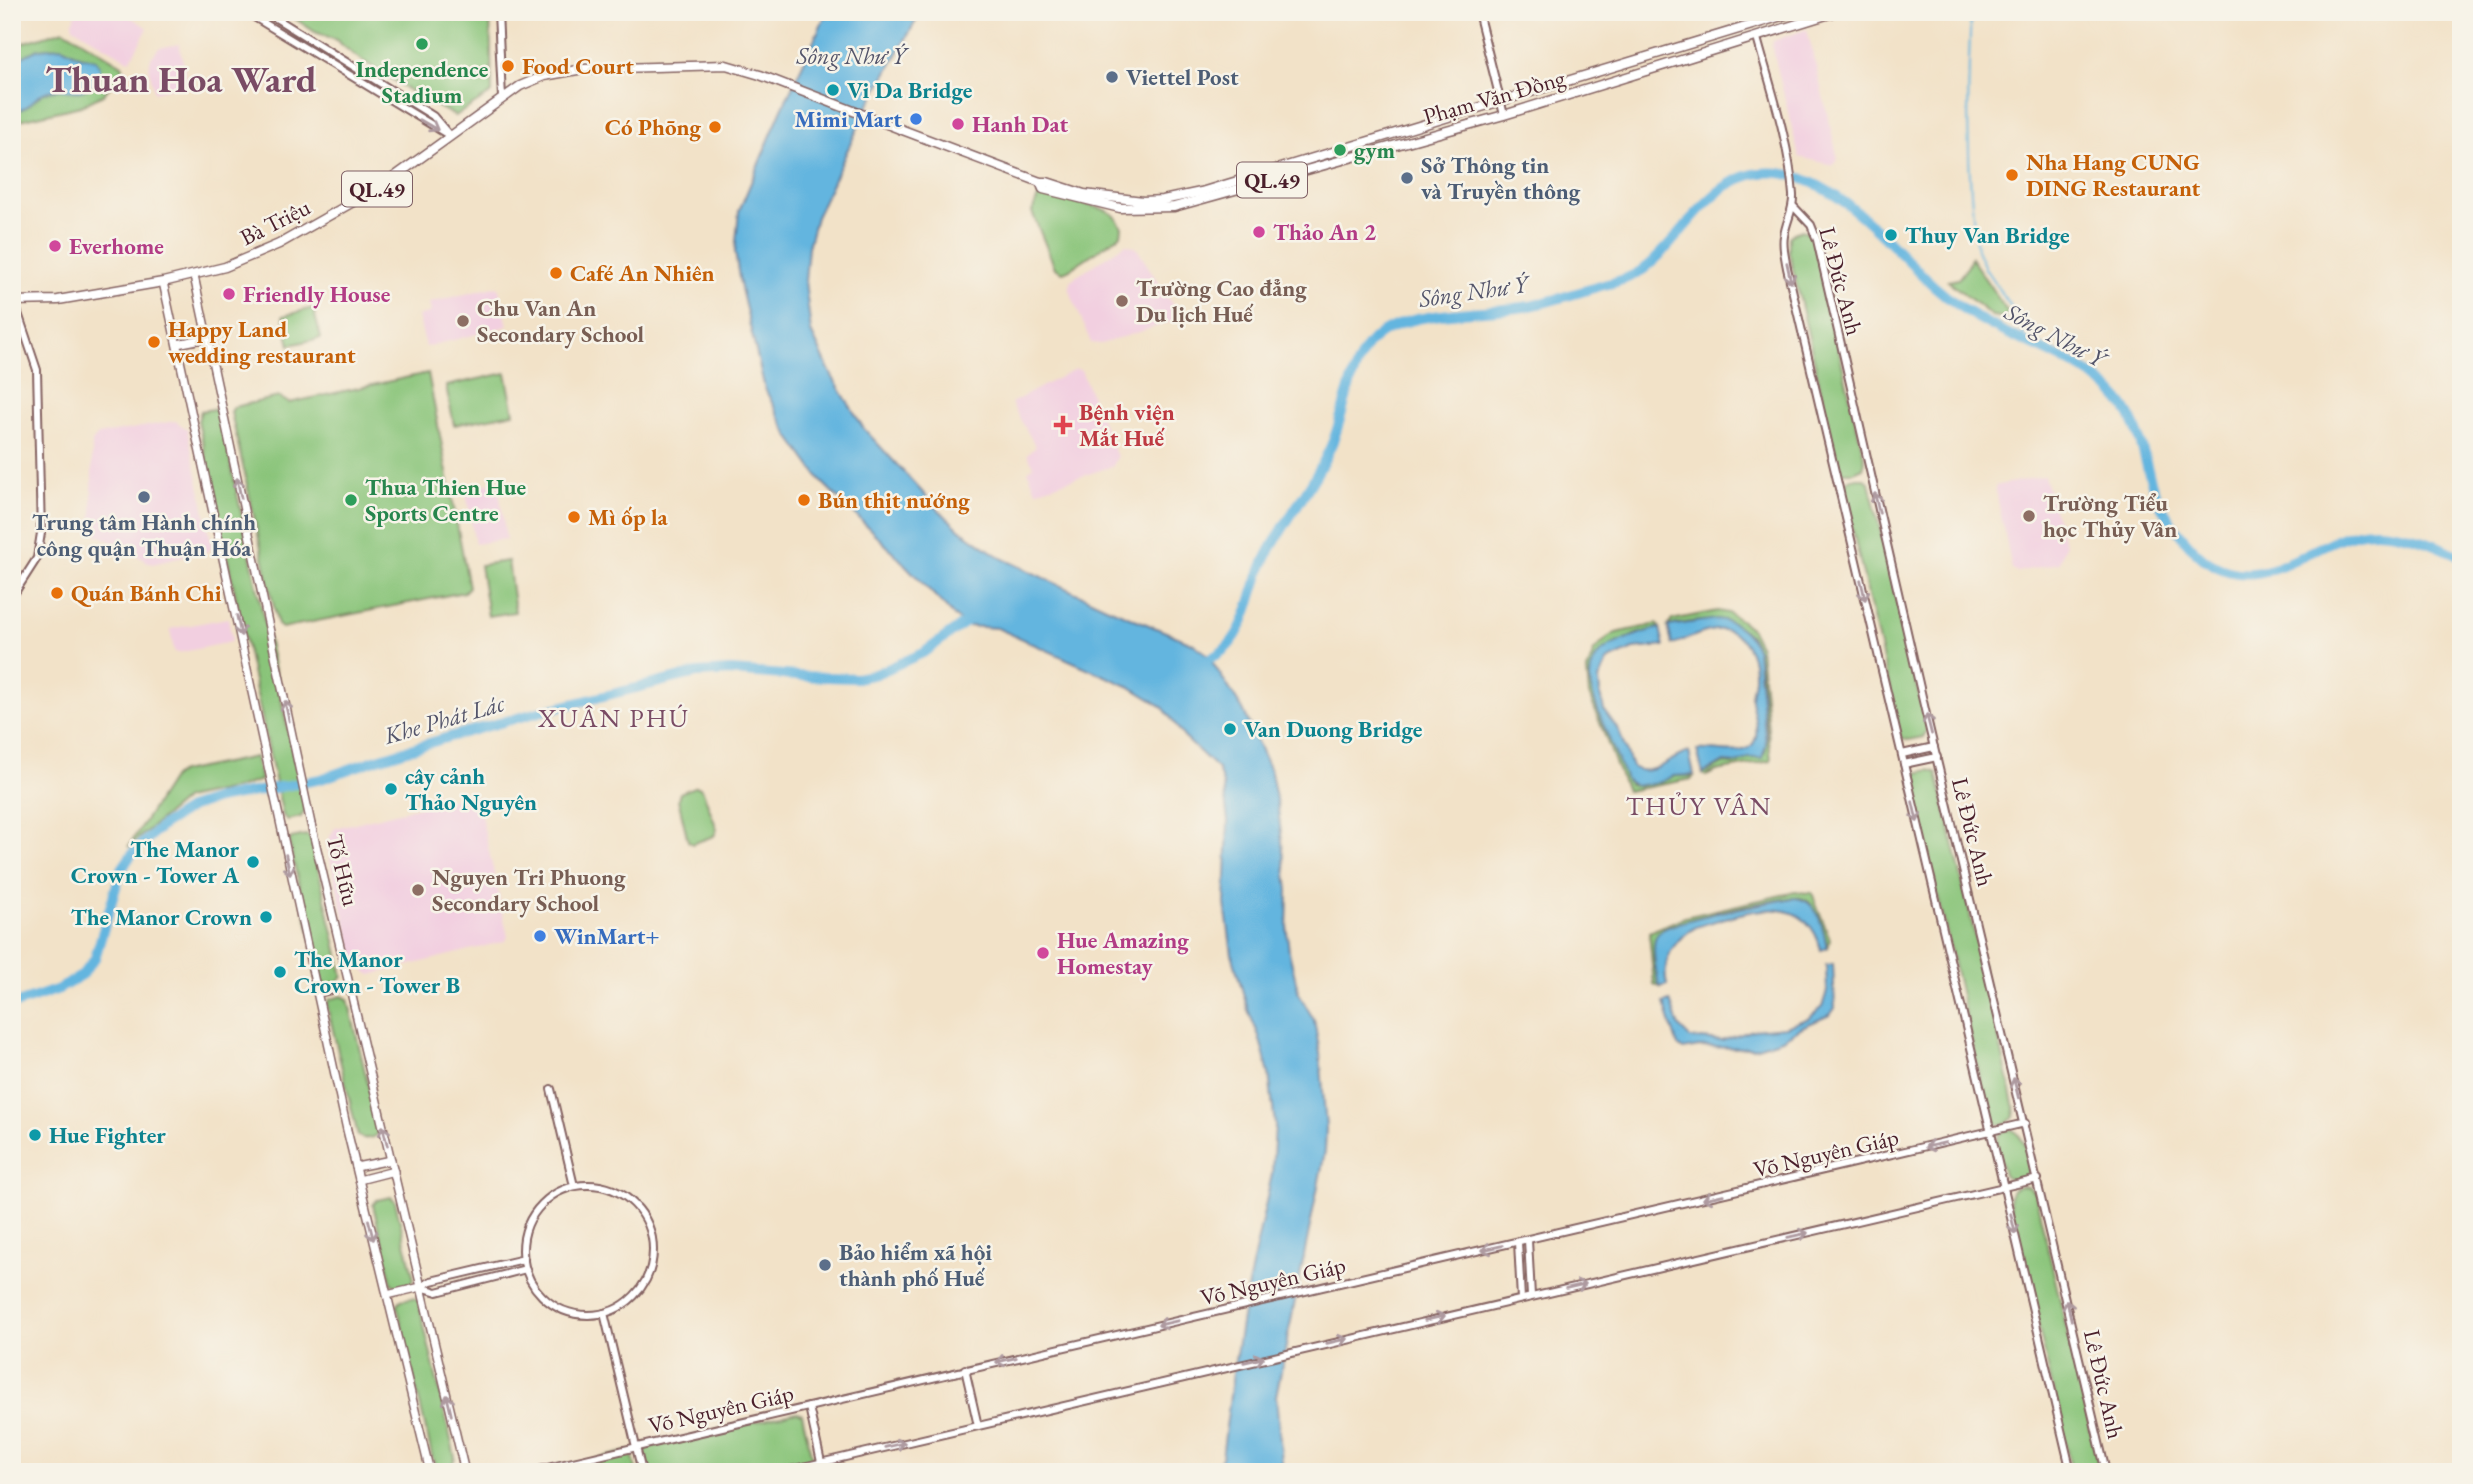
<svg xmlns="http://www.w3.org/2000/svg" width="2473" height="1484" font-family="'EB Garamond',serif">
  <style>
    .built { fill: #f2cfe0 }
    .green { fill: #89c479; stroke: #6a7252; stroke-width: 2 }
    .water { fill: #64b5df; stroke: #576a85; stroke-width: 2 }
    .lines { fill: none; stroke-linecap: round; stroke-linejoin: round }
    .stream { stroke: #64b5df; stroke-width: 2 }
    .river { stroke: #64b5df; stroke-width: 10 }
    .tertiary-casing { stroke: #856362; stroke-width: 10 }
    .secondary-casing { stroke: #856362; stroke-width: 10 }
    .primary-casing { stroke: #856362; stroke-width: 11 }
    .trunk-casing { stroke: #856362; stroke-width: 11 }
    .tertiary { stroke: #fff; stroke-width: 6 }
    .secondary { stroke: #fff; stroke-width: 7 }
    .primary { stroke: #fff; stroke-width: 8 }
    .trunk { stroke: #fff; stroke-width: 8 }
    .oneway { stroke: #ae9aa0 }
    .leisure-dot { fill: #2e9e5b; stroke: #f7f3e8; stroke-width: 2.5 }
    .food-dot { fill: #e8710a; stroke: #f7f3e8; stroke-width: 2.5 }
    .service-dot { fill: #5c6f8a; stroke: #f7f3e8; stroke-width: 2.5 }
    .culture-dot { fill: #0f9aa8; stroke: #f7f3e8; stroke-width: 2.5 }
    .shop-dot { fill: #3f7fe0; stroke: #f7f3e8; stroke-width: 2.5 }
    .hotel-dot { fill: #d1479c; stroke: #f7f3e8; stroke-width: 2.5 }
    .education-dot { fill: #8d6e63; stroke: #f7f3e8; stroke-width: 2.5 }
    .health-dot { fill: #e0444e; stroke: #f7f3e8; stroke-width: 2.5 }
    .labels { text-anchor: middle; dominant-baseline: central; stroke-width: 5; stroke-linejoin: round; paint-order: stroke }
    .shield { fill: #f7f3e8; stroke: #7e5f64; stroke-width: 2 }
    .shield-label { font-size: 21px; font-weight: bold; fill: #4a1f2b }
    .food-label { font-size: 23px; font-weight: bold; fill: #c56008; stroke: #f7f3e8; text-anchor: start }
    .leisure-label { font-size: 23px; font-weight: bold; fill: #27864d; stroke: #f7f3e8; text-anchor: start }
    .service-label { font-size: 23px; font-weight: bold; fill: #4e5e75; stroke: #f7f3e8; text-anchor: start }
    .culture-label { font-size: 23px; font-weight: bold; fill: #0d838f; stroke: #f7f3e8; text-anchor: start }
    .street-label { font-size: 23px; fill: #4a1f2b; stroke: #f7f3e8 }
    .shop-label { font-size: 23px; font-weight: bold; fill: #366cbe; stroke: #f7f3e8; text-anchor: end }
    .hotel-label { font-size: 23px; font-weight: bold; fill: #b23c85; stroke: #f7f3e8; text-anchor: start }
    .education-label { font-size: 23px; font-weight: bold; fill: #785e54; stroke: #f7f3e8; text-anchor: start }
    .health-label { font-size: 23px; font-weight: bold; fill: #be3a42; stroke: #f7f3e8; text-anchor: start }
    .water-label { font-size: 24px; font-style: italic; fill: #53546a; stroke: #f7f3e8 }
    .quarter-label { font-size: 26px; letter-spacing: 2px; fill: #7a4c65; stroke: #f7f3e8 }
    .town-label { font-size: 37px; font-weight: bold; fill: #7a4c65; stroke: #f7f3e8 }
  </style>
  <rect width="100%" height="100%" fill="#f7f3e8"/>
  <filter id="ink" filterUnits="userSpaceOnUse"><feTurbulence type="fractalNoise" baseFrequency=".0143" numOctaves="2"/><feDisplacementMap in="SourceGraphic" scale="14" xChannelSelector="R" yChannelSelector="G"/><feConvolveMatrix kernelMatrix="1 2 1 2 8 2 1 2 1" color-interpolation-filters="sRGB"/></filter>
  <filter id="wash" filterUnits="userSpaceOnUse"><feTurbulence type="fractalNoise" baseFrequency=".00686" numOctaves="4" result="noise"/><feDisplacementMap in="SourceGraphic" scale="28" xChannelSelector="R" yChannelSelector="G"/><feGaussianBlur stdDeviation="1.57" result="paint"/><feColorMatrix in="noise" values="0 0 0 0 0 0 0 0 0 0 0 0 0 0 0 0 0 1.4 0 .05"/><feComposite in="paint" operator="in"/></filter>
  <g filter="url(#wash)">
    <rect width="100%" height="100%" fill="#f2e2c8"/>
    <g class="built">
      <path d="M77,12H122L148,28L131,59L128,60L73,27L72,22Z"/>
      <path d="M1807,29L1838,159L1833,165L1799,157L1772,46L1773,41Z"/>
      <path d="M179,44L188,84L154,92L149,67L151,58L159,48Z"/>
      <path d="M1126,244L1136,247L1178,314L1174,321L1101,344L1091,343L1069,289L1071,280Z"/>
      <path d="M498,286L508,326L426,347L418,316L431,312L429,303Z"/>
      <path d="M1075,369L1081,370L1117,457L1113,466L1036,491L1028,471L1034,466L1027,454L1036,447L1011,403Z"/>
      <path d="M175,421L187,429L212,545L209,551L152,564L95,533L92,525V442L98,435Z"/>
      <path d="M2044,476L2065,545L2059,563L2017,572L2012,569L1995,486Z"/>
      <path d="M498,482L506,539L475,544L465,487Z"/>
      <path d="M228,618L232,639L230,642L178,653L174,651L170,629Z"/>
      <path d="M471,794L477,797L508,937L505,941L371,975L356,965L326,843L335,828Z"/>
    </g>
    <g class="green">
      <path d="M285,12H490L492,93L455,116L416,95L354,55L336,40L315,32Z"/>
      <path d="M64,30L122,65L124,70L103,95L81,106L12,122V48L19,44Z"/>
      <path d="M1043,193L1106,210L1115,216L1122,227L1121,235L1068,270L1063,272L1055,268L1032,212L1039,195Z"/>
      <path d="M1802,230L1809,233L1813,240L1865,461L1863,468L1854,472H1843L1839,468L1789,252V237L1794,233Z"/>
      <path d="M1971,258L2008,313L2005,318L1992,316L1948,281L1958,279L1968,266Z"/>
      <path d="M313,308L321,338L290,345L283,316Z"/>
      <path d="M428,373L469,587L464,592L282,628L278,625L231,412L234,407L279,397L289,403Z"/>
      <path d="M506,373L514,413L454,425L446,386Z"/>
      <path d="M214,409L220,414L305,810L301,817L288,820L283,816L198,421L201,411Z"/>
      <path d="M1857,478H1864L1869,482L1927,730L1923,737L1908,740L1901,738L1843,488L1848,480Z"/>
      <path d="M508,561L515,612L488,616L480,565Z"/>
      <path d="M1717,611L1728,613L1742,621L1750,628L1760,647L1771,761L1717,771L1706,776L1703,774L1724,763L1733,764L1749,758H1762C1771,743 1764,721 1763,705C1761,687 1761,668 1757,651C1748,613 1696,620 1668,626L1672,620Z"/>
      <path d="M1657,624L1660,628L1637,634L1606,649L1592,692L1629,784L1639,786L1673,776H1694L1692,779L1626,791L1589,694L1587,671L1594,651L1607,638L1616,633Z"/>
      <path d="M255,757L261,780L237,788L185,799L128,847L173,777L181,772Z"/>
      <path d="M1929,770L1937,773L2015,1108L2014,1117L2006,1124H1995L1989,1116L1911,780L1917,773Z"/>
      <path d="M696,786L702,789L717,829L714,836L692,844L688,841L678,799L680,793Z"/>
      <path d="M306,835L311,838L343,976L338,982L327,985L322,982L289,843L291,838Z"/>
      <path d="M1795,892L1812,893L1830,939L1828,948L1822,927L1810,903C1805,899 1801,897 1795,898C1776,898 1668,921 1658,933C1650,942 1656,977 1660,987L1654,984L1649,932L1685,917Z"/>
      <path d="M342,996L348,999L379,1132C375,1139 364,1140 358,1136L327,1005L330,999Z"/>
      <path d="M2011,1129C2025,1136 2033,1162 2026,1176L2013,1181L2004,1175L1996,1144L2000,1133Z"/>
      <path d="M2020,1186L2028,1187L2035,1193L2100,1472H2072L2009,1199L2013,1189Z"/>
      <path d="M391,1197L395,1201L414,1279C410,1286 399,1288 392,1284L373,1205L377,1200Z"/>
      <path d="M412,1298L418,1300L455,1457L452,1466L441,1469L436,1466L433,1460L397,1305L401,1300Z"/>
      <path d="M797,1412L802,1414L812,1458L810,1461L765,1472H649L644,1452L648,1447Z"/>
      <path d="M630,1451L632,1454L637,1472H539Z"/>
    </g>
    <g class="water">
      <path d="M827,12H921L869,104L816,217L808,247L805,281L811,332L832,376L864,429L936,507L959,529L1001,558L1106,607L1192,643L1207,654L1243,710L1271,773L1278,809L1288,890L1287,932L1289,952L1299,994L1314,1020L1320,1053L1326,1128L1325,1151L1276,1396L1283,1472H1213L1222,1458L1233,1373L1245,1299L1272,1174L1275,1125L1269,1074L1259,1036L1248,1010L1232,954L1225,904L1228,821L1223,784L1218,769L1184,737L1163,707L1132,688L997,628L968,626L957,619L889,548L823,483L789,436L765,389L740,284L735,252L739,211L781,111Z"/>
      <path d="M62,47L79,56L96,60L100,67V79C75,103 69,83 46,92C31,98 32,110 12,111V62L38,49Z"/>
      <path d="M1717,619C1736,621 1749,633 1757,650L1766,745L1762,758H1749L1737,763L1724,762L1703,774L1697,750C1713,748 1738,757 1751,746C1763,735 1752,712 1751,699C1751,691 1754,684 1754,677C1755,662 1749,642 1735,634C1714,622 1692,639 1672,644L1668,626Z"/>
      <path d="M1660,628L1664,646L1633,649L1607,661L1599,680L1600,694L1604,710L1619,731L1632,767C1652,779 1670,757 1689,752L1694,775L1673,776L1661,782L1635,786L1626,780C1618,759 1589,696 1590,678C1590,669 1594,659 1600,653C1611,643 1645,631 1660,628Z"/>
      <path d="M1792,898C1818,897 1823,927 1827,948L1821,950C1806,886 1740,914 1696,927C1674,939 1661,960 1667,985L1660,987C1656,977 1650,941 1658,933C1672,919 1768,903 1792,898Z"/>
      <path d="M1833,964L1835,1008L1830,1015L1804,1026L1782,1039L1754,1048L1699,1047L1683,1050L1678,1046L1664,1003L1670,1001L1679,1027L1690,1038L1722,1041L1753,1030L1785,1027L1809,1018L1822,1007L1827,991L1826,965Z"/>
    </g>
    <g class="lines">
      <path class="stream" d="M1971,12C1967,91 1966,172 1977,250L1986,270L2011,307L2028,343"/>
      <g class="river">
        <path d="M1199,663C1210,659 1221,654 1228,646C1249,623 1252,587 1265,560C1285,519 1316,483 1333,441C1343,415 1352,365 1368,345C1399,307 1484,315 1530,306C1555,300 1580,292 1604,285C1618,282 1632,277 1644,269C1683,240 1707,180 1760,173C1829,165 1888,245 1934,286C1951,301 1969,314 1990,325C2033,348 2099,366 2126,409C2142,433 2144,463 2154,490C2162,513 2190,551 2210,563C2265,597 2312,539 2363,532C2394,527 2433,543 2461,557"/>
        <path d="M12,1005L59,989L81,976L95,958L121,870L134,851L163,825L192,807L217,799L321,779L378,759L449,737L539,712L697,673L731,671L797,676L857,678L876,674L923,653L973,617"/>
      </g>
    </g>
  </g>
  <g filter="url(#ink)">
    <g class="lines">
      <defs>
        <g id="tertiary">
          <path d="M246,12L450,136L433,116L266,12"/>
          <path d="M498,12L502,98"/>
          <path d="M1478,12L1504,115"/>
          <path d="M1757,38C1771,89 1789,141 1793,195C1794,210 1786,221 1784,236C1782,246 1785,257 1787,268L2071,1472"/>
          <path d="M1794,207L1811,225L1817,240L1926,714L2106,1472"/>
          <path d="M12,597L37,558L41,533L37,370L14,301"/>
          <path d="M1902,754L1934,747"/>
          <path d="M1904,764L1937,757"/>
          <path d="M551,1089L574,1186"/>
          <circle cx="588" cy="1250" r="65"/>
          <path d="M1528,1240L1531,1296"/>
          <path d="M1518,1242L1521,1299"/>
          <path d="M421,1287L437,1292L526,1269"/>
          <path d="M421,1287L431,1281L524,1259"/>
          <path d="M604,1313L642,1472"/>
          <path d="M965,1369L978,1426"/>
          <path d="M809,1407L821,1462"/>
          <path d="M530,1472L2025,1123"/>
          <path d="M781,1472L2038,1179"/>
        </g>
        <g id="secondary">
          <path d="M194,276L311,824L465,1472"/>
          <path d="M163,282L347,1130L430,1472"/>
          <path d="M177,344L207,338"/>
          <path d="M317,993L349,986"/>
          <path d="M356,1167L391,1160"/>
          <path d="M359,1180L394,1171"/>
          <path d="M387,1295L421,1287"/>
        </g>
        <g id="primary">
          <path d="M900,129L1040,182H1047L1084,194L1143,201L1163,200L1201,192L1795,12"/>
          <path d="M1040,182L1043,189L1120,208L1174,207L1504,115L1836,12"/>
        </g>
        <path id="trunk" d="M12,301L58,300L163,282L225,267L279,244L383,185L520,86L544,76L583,69L726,65L760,75L900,129"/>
      </defs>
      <use href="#tertiary" class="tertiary-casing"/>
      <use href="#secondary" class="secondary-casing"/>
      <use href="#primary" class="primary-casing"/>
      <use href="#trunk" class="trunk-casing"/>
      <use href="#tertiary" class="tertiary"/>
      <use href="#secondary" class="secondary"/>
      <use href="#primary" class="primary"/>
      <use href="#trunk" class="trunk"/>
    </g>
    <defs><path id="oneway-shaft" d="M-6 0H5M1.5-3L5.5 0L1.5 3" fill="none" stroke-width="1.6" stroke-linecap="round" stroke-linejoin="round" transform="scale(1.75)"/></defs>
    <g class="oneway">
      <use href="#oneway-shaft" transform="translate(429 125) rotate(30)"/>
      <use href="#oneway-shaft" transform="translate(1789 273) rotate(78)"/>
      <use href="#oneway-shaft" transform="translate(239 488) rotate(-102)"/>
      <use href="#oneway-shaft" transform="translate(1877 503) rotate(-103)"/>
      <use href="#oneway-shaft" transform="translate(1863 590) rotate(77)"/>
      <use href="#oneway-shaft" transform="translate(239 626) rotate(78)"/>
      <use href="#oneway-shaft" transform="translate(287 711) rotate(-102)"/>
      <use href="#oneway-shaft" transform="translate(1929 724) rotate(-104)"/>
      <use href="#oneway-shaft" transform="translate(1915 812) rotate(77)"/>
      <use href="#oneway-shaft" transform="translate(288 865) rotate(78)"/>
      <use href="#oneway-shaft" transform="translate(2016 1088) rotate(-104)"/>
      <use href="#oneway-shaft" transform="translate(385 1136) rotate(-104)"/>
      <use href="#oneway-shaft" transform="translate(1935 1145) rotate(167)"/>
      <use href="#oneway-shaft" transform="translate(1713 1197) rotate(167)"/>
      <use href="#oneway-shaft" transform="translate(2013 1224) rotate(77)"/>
      <use href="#oneway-shaft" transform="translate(371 1230) rotate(76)"/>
      <use href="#oneway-shaft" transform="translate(1798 1235) rotate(-13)"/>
      <use href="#oneway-shaft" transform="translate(1492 1248) rotate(167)"/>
      <use href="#oneway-shaft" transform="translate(1576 1286) rotate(-13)"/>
      <use href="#oneway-shaft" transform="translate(2069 1310) rotate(-103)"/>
      <use href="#oneway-shaft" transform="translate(1435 1318) rotate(-13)"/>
      <use href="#oneway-shaft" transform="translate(1168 1323) rotate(167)"/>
      <use href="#oneway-shaft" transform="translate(1337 1341) rotate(-13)"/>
      <use href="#oneway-shaft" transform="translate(1006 1360) rotate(167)"/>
      <use href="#oneway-shaft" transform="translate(1254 1360) rotate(-13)"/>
      <use href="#oneway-shaft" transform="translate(449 1405) rotate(-103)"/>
      <use href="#oneway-shaft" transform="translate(895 1445) rotate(-13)"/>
    </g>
  </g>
  <g class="leisure-dot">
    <circle cx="422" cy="44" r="7"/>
    <circle cx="1340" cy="150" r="7"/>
    <circle cx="351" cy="500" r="7"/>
  </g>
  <g class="food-dot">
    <circle cx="508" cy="66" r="7"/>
    <circle cx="715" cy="127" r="7"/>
    <circle cx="2012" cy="175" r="7"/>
    <circle cx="556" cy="273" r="7"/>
    <circle cx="154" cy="342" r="7"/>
    <circle cx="804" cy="500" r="7"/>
    <circle cx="574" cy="517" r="7"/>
    <circle cx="57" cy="593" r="7"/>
  </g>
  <g class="service-dot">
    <circle cx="1112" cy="77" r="7"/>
    <circle cx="1407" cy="178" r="7"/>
    <circle cx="144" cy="497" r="7"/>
    <circle cx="825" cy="1265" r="7"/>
  </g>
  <g class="culture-dot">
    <circle cx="833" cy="90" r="7"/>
    <circle cx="1891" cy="235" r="7"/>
    <circle cx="1230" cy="729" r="7"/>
    <circle cx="391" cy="789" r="7"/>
    <circle cx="253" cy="862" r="7"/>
    <circle cx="266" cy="917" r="7"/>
    <circle cx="280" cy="972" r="7"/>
    <circle cx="35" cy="1135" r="7"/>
  </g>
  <g class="shop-dot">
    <circle cx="916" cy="119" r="7"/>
    <circle cx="540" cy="936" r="7"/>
  </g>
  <g class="hotel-dot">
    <circle cx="958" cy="124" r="7"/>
    <circle cx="1259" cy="232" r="7"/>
    <circle cx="55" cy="246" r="7"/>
    <circle cx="229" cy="294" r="7"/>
    <circle cx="1043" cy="953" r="7"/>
  </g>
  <g class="education-dot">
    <circle cx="1122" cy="301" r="7"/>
    <circle cx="463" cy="321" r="7"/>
    <circle cx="2029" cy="516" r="7"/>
    <circle cx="418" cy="890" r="7"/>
  </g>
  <path class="health-dot" d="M1059.5 414.5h7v7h7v7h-7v7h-7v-7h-7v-7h7z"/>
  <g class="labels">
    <g class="shield">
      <rect x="1237" y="162.5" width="70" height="35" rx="5"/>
      <rect x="342" y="171.5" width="70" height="35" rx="5"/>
    </g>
    <g class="shield-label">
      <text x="1272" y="180">QL.49</text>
      <text x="377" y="189">QL.49</text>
    </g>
    <g class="food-label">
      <text x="522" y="66">Food Court</text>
      <text x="701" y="127" text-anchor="end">Có Phōng</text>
      <text x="2026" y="162">Nha Hang CUNG<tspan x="2026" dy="26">DING Restaurant</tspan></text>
      <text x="570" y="273">Café An Nhiên</text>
      <text x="168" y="329">Happy Land<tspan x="168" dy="26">wedding restaurant</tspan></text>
      <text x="818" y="500">Bún thịt nướng</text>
      <text x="588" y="517">Mì ốp la</text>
      <text x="71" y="593">Quán Bánh Chi</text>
    </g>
    <g class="leisure-label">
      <text x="422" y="69" text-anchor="middle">Independence<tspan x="422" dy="26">Stadium</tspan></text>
      <text x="1354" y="150">gym</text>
      <text x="365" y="487">Thua Thien Hue<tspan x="365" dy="26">Sports Centre</tspan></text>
    </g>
    <g class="service-label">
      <text x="1126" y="77">Viettel Post</text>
      <text x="1421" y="165">Sở Thông tin<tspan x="1421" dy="26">và Truyền thông</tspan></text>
      <text x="144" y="522" text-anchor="middle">Trung tâm Hành chính<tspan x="144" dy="26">công quận Thuận Hóa</tspan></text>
      <text x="839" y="1252">Bảo hiểm xã hội<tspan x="839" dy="26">thành phố Huế</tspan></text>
    </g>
    <g class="culture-label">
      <text x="847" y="90">Vi Da Bridge</text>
      <text x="1905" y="235">Thuy Van Bridge</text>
      <text x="1244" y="729">Van Duong Bridge</text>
      <text x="405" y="776">cây cảnh<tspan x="405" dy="26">Thảo Nguyên</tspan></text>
      <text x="239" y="849" text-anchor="end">The Manor<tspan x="239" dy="26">Crown - Tower A</tspan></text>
      <text x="252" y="917" text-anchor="end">The Manor Crown</text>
      <text x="294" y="959">The Manor<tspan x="294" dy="26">Crown - Tower B</tspan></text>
      <text x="49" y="1135">Hue Fighter</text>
    </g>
    <g class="street-label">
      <text transform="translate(1494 97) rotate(-16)">Phạm Văn Đồng</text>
      <text transform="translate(275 222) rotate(-27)">Bà Triệu</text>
      <text transform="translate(1841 281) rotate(75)">Lê Đức Anh</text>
      <text transform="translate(1973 832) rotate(76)">Lê Đức Anh</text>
      <text transform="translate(343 870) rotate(76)">Tố Hữu</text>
      <text transform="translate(1826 1153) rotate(-13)">Võ Nguyên Giáp</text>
      <text transform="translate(1273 1281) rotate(-13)">Võ Nguyên Giáp</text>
      <text transform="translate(2104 1384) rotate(77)">Lê Đức Anh</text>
      <text transform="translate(721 1409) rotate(-13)">Võ Nguyên Giáp</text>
    </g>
    <g class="shop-label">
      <text x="902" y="119">Mimi Mart</text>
      <text x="554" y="936" text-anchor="start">WinMart+</text>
    </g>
    <g class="hotel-label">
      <text x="972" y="124">Hanh Dat</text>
      <text x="1273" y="232">Thảo An 2</text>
      <text x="69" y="246">Everhome</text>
      <text x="243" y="294">Friendly House</text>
      <text x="1057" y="940">Hue Amazing<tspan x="1057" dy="26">Homestay</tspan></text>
    </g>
    <g class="education-label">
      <text x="1136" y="288">Trường Cao đẳng<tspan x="1136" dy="26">Du lịch Huế</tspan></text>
      <text x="477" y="308">Chu Van An<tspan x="477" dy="26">Secondary School</tspan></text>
      <text x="2043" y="503">Trường Tiểu<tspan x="2043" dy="26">học Thủy Vân</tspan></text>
      <text x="432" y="877">Nguyen Tri Phuong<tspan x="432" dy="26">Secondary School</tspan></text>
    </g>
    <g class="health-label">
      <text x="1079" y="412">Bệnh viện<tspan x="1079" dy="26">Mắt Huế</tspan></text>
    </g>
    <g class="water-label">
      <text x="851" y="55">Sông Như Ý</text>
      <text transform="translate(1473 291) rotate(-8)">Sông Như Ý</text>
      <text transform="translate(2055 335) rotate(28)">Sông Như Ý</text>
      <text transform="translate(444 719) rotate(-16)">Khe Phát Lác</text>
    </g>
    <g class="quarter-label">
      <text x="614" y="718">XUÂN PHÚ</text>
      <text x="1699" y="806">THỦY VÂN</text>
    </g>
    <g class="town-label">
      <text x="181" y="79">Thuan Hoa Ward</text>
    </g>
  </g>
  <rect width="2473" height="1484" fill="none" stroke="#f7f3e8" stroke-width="42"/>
</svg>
